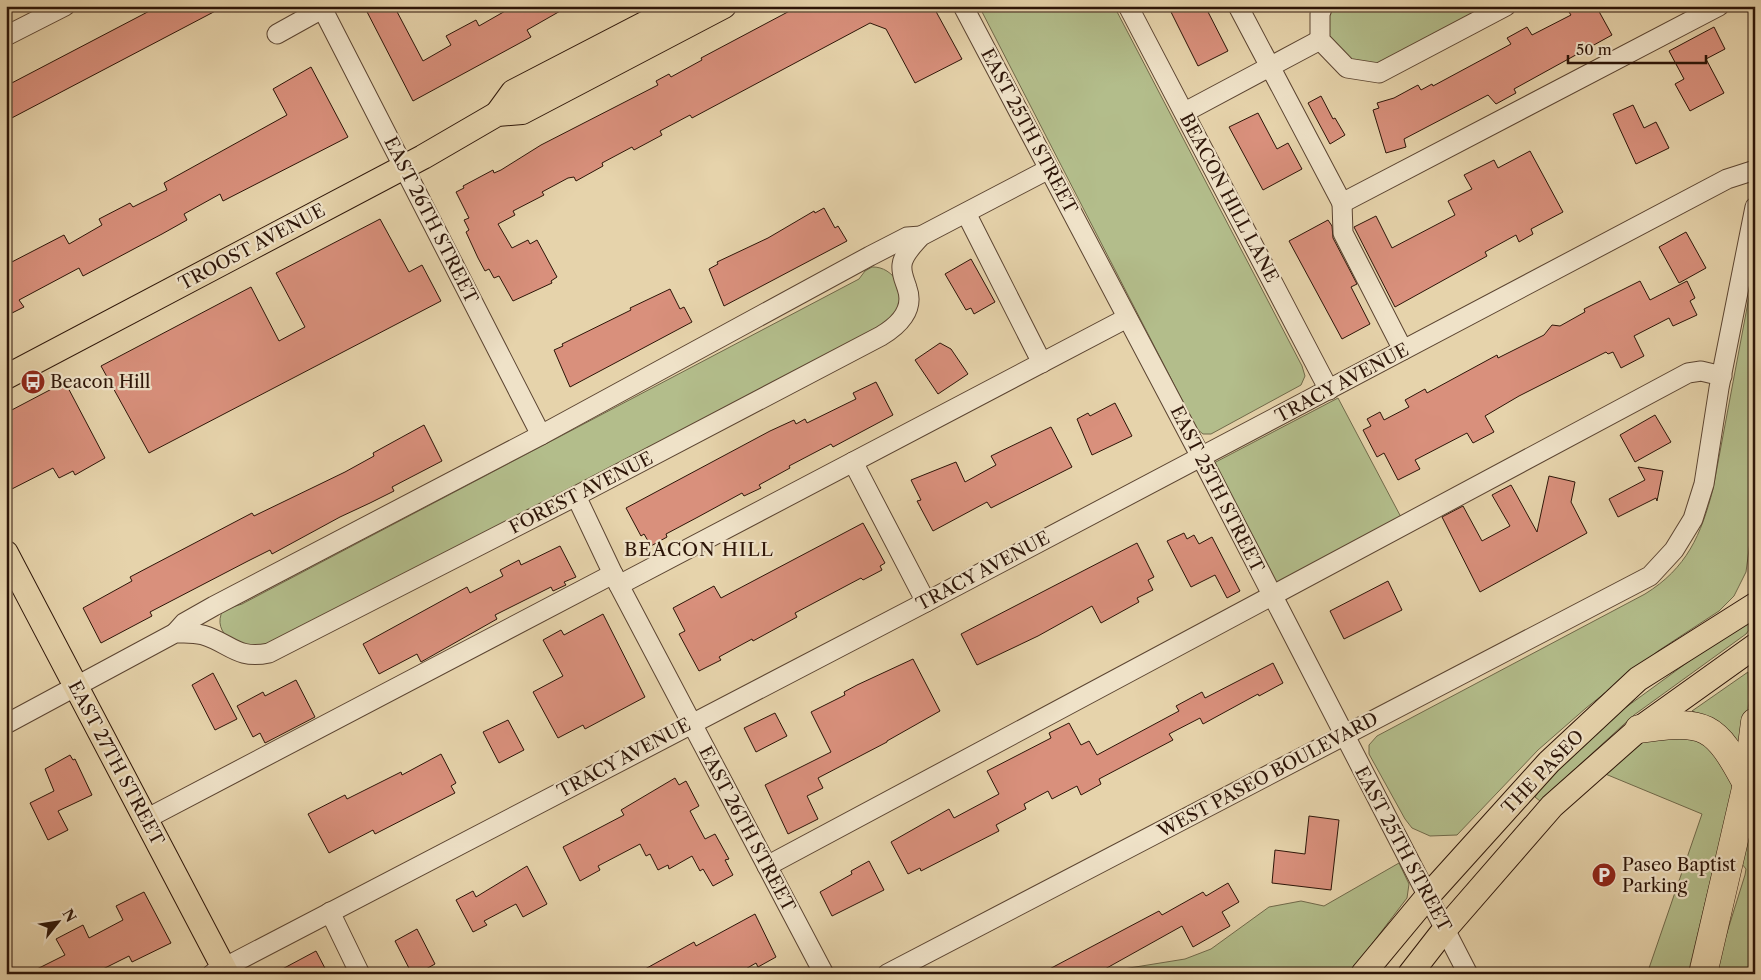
<svg xmlns="http://www.w3.org/2000/svg" width="1761" height="980" font-family="'Libre Caslon Text',serif">
  <style>
    .green { fill: #b3bd8b; stroke: #70694a }
    .building { fill: #d9907c; stroke: #2d1508 }
    .lines { fill: none; stroke-linecap: round; stroke-linejoin: round }
    .minor-casing { stroke: #5b4431; stroke-width: 21 }
    .major-casing { stroke: #2d1508; stroke-width: 26 }
    .highway-casing { stroke: #2d1508; stroke-width: 29 }
    .minor { stroke: #efe2c8; stroke-width: 19 }
    .major { stroke: #e6d3ab; stroke-width: 24 }
    .highway { stroke: #e6d3ab; stroke-width: 28 }
    .labels { text-anchor: middle; dominant-baseline: central; stroke-width: 4.5; stroke-linejoin: round; paint-order: stroke }
    .street-label { font-size: 18px; fill: #2d1508; stroke: #efe2c8 }
    .poi-label { font-size: 18px; fill: #2d1508; stroke: #efe2c8; text-anchor: start }
    .neighbourhood-label { font-size: 19px; letter-spacing: 1px; fill: #2d1508; stroke: #efe2c8 }
  </style>
  <rect width="100%" height="100%" fill="#e6d3ab"/>
  <filter id="stains"><feTurbulence type="fractalNoise" baseFrequency=".004" numOctaves="4"/><feColorMatrix values="0 0 0 0 .2 0 0 0 0 .09 0 0 0 0 .02 0 0 0 .5 -.17"/></filter>
  <radialGradient id="worn" r=".72"><stop offset=".6" stop-color="#630" stop-opacity="0"/><stop offset="1" stop-color="#630" stop-opacity=".3"/></radialGradient>
  <g class="green">
    <path d="M979,6H1114L1302,366L1305,376L1301,385L1211,434H1203L1197,429Z"/>
    <path d="M1329,6H1496L1387,64L1350,62L1326,38Z"/>
    <path d="M1755,265V504L1746,572L1734,596L1719,611L1658,651L1586,708L1538,750L1457,835L1430,836L1412,828L1405,819L1369,754V745L1377,736L1645,594C1687,568 1701,535 1713,489Z"/>
    <path d="M872,267C894,266 910,294 897,313C893,319 885,325 880,330L262,647C241,651 210,634 223,610L242,604L859,279L865,271Z"/>
    <path d="M1338,398L1402,519L1276,585L1212,464Z"/>
    <path d="M1744,621L1749,622V630L1746,634L1634,715L1540,801L1535,797L1557,765L1614,716Z"/>
    <path d="M1748,672L1749,700L1745,743L1741,745L1710,718L1692,711Z"/>
    <path d="M1700,735L1734,783L1688,974H1647L1702,814L1603,773L1641,740Z"/>
    <path d="M1755,799V967L1752,974H1714L1745,875L1746,869L1742,864Z"/>
    <path d="M1399,863L1409,884L1407,898L1349,974H1116L1123,969L1185,959L1211,949L1269,907L1301,901L1324,906Z"/>
  </g>
  <g class="building">
    <path d="M159,6H225L6,121V86Z"/>
    <path d="M364,6H394L423,61L451,45L446,36L476,20L479,26L514,6H569L527,30L531,37L413,101Z"/>
    <path d="M799,6H933L962,59L915,83L886,29L870,23L692,118L690,115L660,131L662,135L634,150L632,147L602,163L603,166L576,181L574,177L568,178L542,192L544,195L513,211L515,215L498,224L512,248L528,240L530,244L537,240L557,277L551,281L552,283L513,301L499,276L494,278L489,269L485,271L478,258L466,232L469,230L464,220L469,218L456,192L464,188L463,186L493,170L494,173L501,170L541,145L658,85L656,81L669,74L671,77L702,60L701,58Z"/>
    <path d="M1168,6H1205L1228,51L1198,66Z"/>
    <path d="M1580,6H1596L1612,35L1514,89L1516,93L1496,104L1488,95L1404,139L1406,147L1386,153L1373,110L1379,108L1377,103L1394,98L1418,85L1421,90L1432,84L1433,86L1511,44L1507,38L1527,27L1532,35L1571,15L1569,12Z"/>
    <path d="M1714,27L1725,49L1706,59L1724,93L1690,111L1675,84L1684,79L1669,51Z"/>
    <path d="M311,67L348,137L223,201L220,194L184,214L187,220L162,234L83,276L79,268L19,300L24,307L6,316V265L64,235L69,244L102,225L99,219L130,203L133,207L167,190L164,183L287,115L273,89Z"/>
    <path d="M1321,96L1333,119L1335,118L1345,135L1330,144L1308,103Z"/>
    <path d="M1633,105L1644,128L1656,122L1669,148L1636,164L1613,114Z"/>
    <path d="M1258,113L1277,149L1288,143L1302,169L1263,190L1229,127Z"/>
    <path d="M1530,151L1563,212L1531,229L1533,234L1519,242L1516,235L1485,252L1487,256L1395,307L1354,227L1376,216L1392,248L1455,215L1448,201L1472,189L1464,175L1494,160L1498,168Z"/>
    <path d="M824,208L835,228L838,226L847,241L724,306L709,269L718,264L717,262L768,238L814,211L815,213Z"/>
    <path d="M380,219L409,272L422,265L441,301L149,453L101,366L251,287L279,341L305,327L276,273Z"/>
    <path d="M1328,220L1332,226L1333,238L1357,284L1351,287L1370,324L1342,339L1289,241Z"/>
    <path d="M1686,232L1706,268L1679,283L1659,247Z"/>
    <path d="M971,259L995,302L974,314L971,308L966,310L945,274Z"/>
    <path d="M1640,281L1650,300L1687,281L1695,298L1690,301L1697,315L1673,326L1669,318L1634,336L1644,356L1621,368L1613,352L1608,354L1606,352L1519,396L1485,416L1494,432L1473,443L1467,433L1415,460L1420,469L1398,480L1384,453L1377,457L1363,430L1371,426L1367,419L1380,412L1384,420L1409,407L1405,400L1425,389L1427,393L1497,355L1498,358L1544,335L1552,325L1560,326L1585,312L1584,309Z"/>
    <path d="M670,289L680,309L684,307L692,322L570,387L554,350L563,346L562,344L631,310L630,308Z"/>
    <path d="M940,343L951,349L968,374L938,394L915,360Z"/>
    <path d="M65,382L105,458L75,475L73,471L59,478L53,468L6,492V413Z"/>
    <path d="M876,382L893,415L833,447L831,444L789,466L790,468L759,485L761,488L744,496L742,493L698,517L666,534L667,537L651,546L644,534L641,536L626,508L770,431L794,420L796,424L805,419L807,423L856,399L853,393Z"/>
    <path d="M1115,403L1132,436L1092,455L1077,419L1088,413L1090,416Z"/>
    <path d="M1655,415L1671,442L1635,462L1620,435Z"/>
    <path d="M424,425L442,461L392,487L394,491L370,503L340,517L272,554L270,550L248,561L150,612L152,616L101,643L83,608L132,581L130,577L252,513L254,516L345,472L374,456L373,453Z"/>
    <path d="M1051,427L1072,467L991,508L987,502L933,531L917,501L921,500L911,480L956,462L965,482L996,465L991,456Z"/>
    <path d="M1638,467L1663,471L1657,501L1656,498L1618,517L1609,499L1645,480Z"/>
    <path d="M1549,476L1575,482L1571,502L1587,533L1480,592L1442,517L1463,506L1482,541L1510,526L1492,495L1511,485L1537,532Z"/>
    <path d="M863,523L885,563L880,566L882,570L863,580L861,578L795,613L797,617L753,641L752,639L719,657L721,660L699,671L679,634L685,631L673,608L714,586L721,598Z"/>
    <path d="M1184,533L1187,539L1194,535L1199,544L1212,537L1240,591L1227,598L1215,575L1191,587L1167,541Z"/>
    <path d="M1137,543L1154,577L1148,580L1153,590L1137,598L1139,602L1101,623L1092,606L1038,636L977,665L961,634Z"/>
    <path d="M560,546L576,577L564,582L566,585L553,591L551,587L495,615L497,619L421,662L417,654L379,674L363,644L467,587L470,593L503,576L500,570L519,560L521,565Z"/>
    <path d="M1388,581L1402,610L1344,639L1330,611Z"/>
    <path d="M603,614L645,697L585,729L583,725L558,738L533,692L563,676L543,640L561,630L564,635Z"/>
    <path d="M913,659L940,711L887,741V742L818,778L823,788L807,796L818,819L788,834L765,785L831,752L811,712L845,695L844,692L857,685Z"/>
    <path d="M1273,663L1283,683L1259,696L1258,694L1203,724L1200,718L1169,734L1173,740L1099,779L1101,784L1081,795L1077,786L1052,799L1048,791L1024,804L1026,809L996,825L999,831L921,871L920,868L908,874L891,842L949,809L954,818L999,794L987,771L1051,738L1049,733L1069,723L1081,745L1089,741L1097,755L1179,711L1176,706L1202,692L1205,698Z"/>
    <path d="M213,673L237,719L215,730L192,685Z"/>
    <path d="M296,680L315,717L265,743L260,733L253,737L237,706L263,692L265,696Z"/>
    <path d="M775,713L787,736L756,752L744,728Z"/>
    <path d="M508,720L524,750L499,763L483,732Z"/>
    <path d="M441,754L456,783L451,786L455,793L375,834L373,830L329,853L308,814L345,795L347,799L401,772L402,775Z"/>
    <path d="M70,755L73,760L75,759L92,795L58,811L68,830L48,840L30,803L54,791L45,769Z"/>
    <path d="M675,778L679,785L686,781L699,806L690,811L705,839L715,834L729,859L725,860L733,875L713,886L703,869L700,871L692,856L669,869L668,865L658,870L650,854L646,856L640,844L598,866L600,870L580,881L563,847L624,815L621,810Z"/>
    <path d="M1309,816L1339,820L1331,890L1272,883L1275,850L1305,854Z"/>
    <path d="M869,861L884,890L832,916L820,892L852,874L851,871Z"/>
    <path d="M527,866L547,904L523,917L516,904L484,921L487,925L473,932L456,900L473,891L476,897Z"/>
    <path d="M1228,883L1239,902L1222,912L1230,926L1193,947L1182,926L1096,974H1040L1159,911L1162,915L1203,892L1206,896Z"/>
    <path d="M144,892L171,943L132,962L129,956L93,974H27L65,955L56,939L83,925L89,938L123,920L116,906Z"/>
    <path d="M755,914L776,957L758,967L756,963L737,974H636L694,942L696,946Z"/>
    <path d="M417,929L435,964L417,974H412L395,941Z"/>
    <path d="M316,951L328,974H273Z"/>
  </g>
  <g class="lines">
    <defs>
      <g id="minor">
        <path d="M321,6L541,435"/>
        <path d="M963,6L1201,457L1468,974"/>
        <path d="M1128,6L1329,390"/>
        <path d="M1238,6L1342,203L1719,6"/>
        <path d="M1323,6L1320,14V40L1347,68L1379,73L1506,6"/>
        <path d="M277,34L322,9"/>
        <path d="M6,36L65,6"/>
        <path d="M1185,112L1320,40"/>
        <path d="M1342,203L1343,233L1403,350"/>
        <path d="M966,213L1042,363"/>
        <path d="M853,462L926,602"/>
        <path d="M576,496L613,574L824,974"/>
        <path d="M619,585L1127,318"/>
        <path d="M175,633L184,623L214,606L541,435L870,256L907,237L921,236"/>
        <path d="M6,724L175,633C184,633 193,632 203,635C230,643 237,660 269,653L576,496L881,336C898,326 915,310 907,288C905,281 901,274 902,265C903,254 914,244 921,236L1049,169"/>
        <path d="M146,819L613,574"/>
        <path d="M767,866L1688,373L1701,371L1722,376"/>
        <path d="M330,912L360,974"/>
        <path d="M212,974L926,602L1727,179L1755,170"/>
        <path d="M887,974L1650,576L1674,550L1693,519L1704,484L1719,388L1755,207"/>
      </g>
      <g id="major">
        <path d="M497,114L513,92L679,6"/>
        <path d="M6,377L423,157L497,114L522,112L724,6"/>
        <path d="M6,553L227,974"/>
        <path d="M1363,974L1427,897L1549,762L1638,679L1755,605"/>
        <path d="M1410,974L1445,929L1552,806L1639,729L1755,646"/>
      </g>
      <g id="highway">
        <path d="M1639,729C1706,719 1715,724 1747,784"/>
        <path d="M1703,974L1747,784L1755,722"/>
      </g>
    </defs>
    <use href="#minor" class="minor-casing"/>
    <use href="#major" class="major-casing"/>
    <use href="#highway" class="highway-casing"/>
    <use href="#minor" class="minor"/>
    <use href="#major" class="major"/>
    <use href="#highway" class="highway"/>
  </g>
  <defs>
    <symbol id="bus-disc" viewBox="-11 -11 22 22"><circle r="9.5" fill="#8f2418" stroke="#efe2c8"/><path d="M-5-6H5V4H4V6H2V4H-2V6H-4V4H-5ZM-3.5-4V0h7V-4ZM-3.5 1.2v1.5H-2V1.2ZM2 1.2v1.5H3.5V1.2Z" fill="#fff"/></symbol>
    <symbol id="parking-disc" viewBox="-11 -11 22 22"><circle r="9.5" fill="#8f2418" stroke="#efe2c8"/><path d="M-3.5-5.5H1a3.5 3.5 0 0 1 0 7H-1V5.5H-3.5ZM-1-3.4V-.6H.8a1.4 1.4 0 0 0 0-2.8Z" fill="#fff"/></symbol>
  </defs>
  <g fill-rule="evenodd">
    <use href="#bus-disc" x="19" y="368" width="28" height="28"/>
    <use href="#parking-disc" x="1590" y="861" width="28" height="28"/>
  </g>
  <g class="labels">
    <g class="street-label">
      <text transform="translate(1029 131) rotate(62)">EAST 25TH STREET</text>
      <text transform="translate(1229 198) rotate(62)">BEACON HILL LANE</text>
      <text transform="translate(431 220) rotate(63)">EAST 26TH STREET</text>
      <text transform="translate(252 247) rotate(-28)">TROOST AVENUE</text>
      <text transform="translate(1342 383) rotate(-28)">TRACY AVENUE</text>
      <text transform="translate(1217 489) rotate(63)">EAST 25TH STREET</text>
      <text transform="translate(581 493) rotate(-27)">FOREST AVENUE</text>
      <text transform="translate(983 571) rotate(-28)">TRACY AVENUE</text>
      <text transform="translate(624 758) rotate(-28)">TRACY AVENUE</text>
      <text transform="translate(116 763) rotate(62)">EAST 27TH STREET</text>
      <text transform="translate(1543 772) rotate(-46)">THE PASEO</text>
      <text transform="translate(1268 775) rotate(-28)">WEST PASEO BOULEVARD</text>
      <text transform="translate(747 829) rotate(62)">EAST 26TH STREET</text>
      <text transform="translate(1403 849) rotate(62)">EAST 25TH STREET</text>
    </g>
    <g class="poi-label">
      <text x="50" y="382">Beacon Hill</text>
      <text x="1622" y="865">Paseo Baptist<tspan x="1622" dy="21">Parking</tspan></text>
    </g>
    <g class="neighbourhood-label">
      <text x="699" y="549">BEACON HILL</text>
    </g>
  </g>
  <rect width="1761" height="980" fill="none" stroke="#e6d3ab" stroke-width="25"/>
  <rect x="8" y="8" width="1746" height="965" fill="none" stroke="#2d1508" stroke-width="2.5"/>
  <rect x="12" y="12" width="1736" height="955" fill="none" stroke="#2d1508"/>
  <g transform="translate(58 922) rotate(60)" stroke="#efe2c8" stroke-width="4" paint-order="stroke">
  <path d="M0-4L9 19L0 12L-9 19Z" fill="#2d1508"/>
  <text y="-8" font-size="14" font-weight="bold" text-anchor="middle" fill="#2d1508">N</text>
  </g>
  <path d="M1568 55v8h138v-8" fill="none" stroke="#2d1508" stroke-width="2.5"/>
  <text x="1576" y="55" font-size="15" fill="#2d1508" stroke="#efe2c8" stroke-width="4" paint-order="stroke">50 m</text>
  <rect width="100%" height="100%" filter="url(#stains)"/>
  <rect width="100%" height="100%" fill="url(#worn)"/>
</svg>
